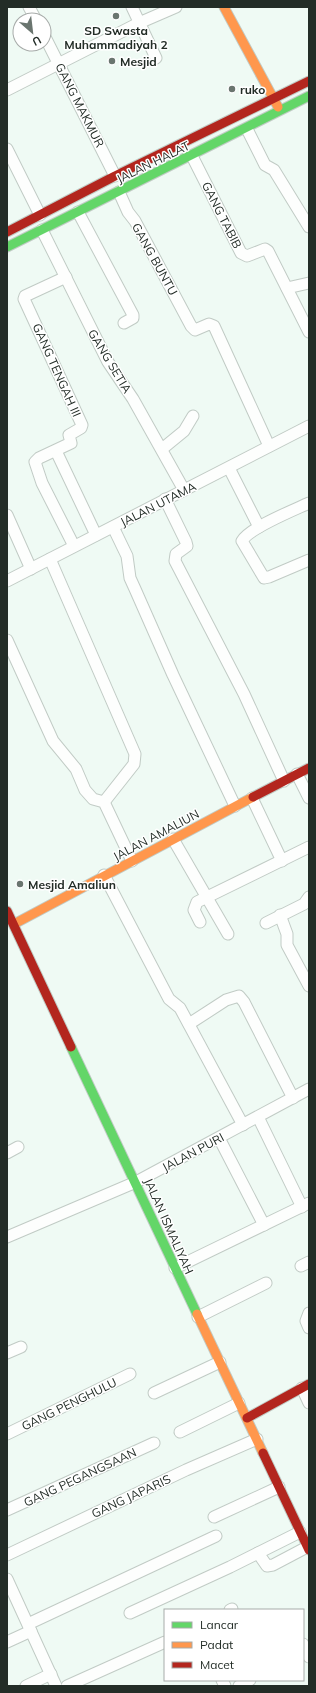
<svg xmlns="http://www.w3.org/2000/svg" width="316" height="1693" font-family="Mulish,sans-serif">
  <style>
    .lines { fill: none; stroke-linecap: round; stroke-linejoin: round }
    .street-casing { stroke: #c1cbc5; stroke-width: 13 }
    .fast-casing { stroke: #c1cbc5; stroke-width: 11 }
    .slow-casing { stroke: #c1cbc5; stroke-width: 11 }
    .jam-casing { stroke: #c1cbc5; stroke-width: 11 }
    .street { stroke: #fdfefd; stroke-width: 11 }
    .fast { stroke: #63d668; stroke-width: 9 }
    .slow { stroke: #ff974d; stroke-width: 9 }
    .jam { stroke: #b3261e; stroke-width: 9 }
    .poi-dot { fill: #6a756f; stroke: #fff; stroke-width: 1.5 }
    .labels { text-anchor: middle; dominant-baseline: central; stroke-width: 3; stroke-linejoin: round; paint-order: stroke }
    .poi-label { font-size: 12px; font-weight: bold; fill: #232d27; stroke: #fff; text-anchor: start }
    .street-label { font-size: 12px; fill: #232d27; stroke: #fff }
  </style>
  <rect width="100%" height="100%" fill="#effaf4"/>
  <g class="lines">
    <defs>
      <g id="street">
        <path d="M29,7L36,20"/>
        <path d="M132,7L156,58"/>
        <path d="M44,35L115,176"/>
        <path d="M7,90L139,23L176,7"/>
        <path d="M247,129L265,165L274,170L309,227"/>
        <path d="M7,149L40,215"/>
        <path d="M192,156L241,253L247,256L265,249L268,251L309,332"/>
        <path d="M119,192L128,212L135,221L191,326L195,330L209,324L214,326L269,446"/>
        <path d="M78,212L133,315V318L124,323"/>
        <path d="M42,230L108,362L133,399L184,490"/>
        <path d="M66,277L25,296L24,299L82,425L81,428L69,435L71,443L39,458L35,462L42,483L74,546"/>
        <path d="M287,288L309,283"/>
        <path d="M162,449L184,431L193,416"/>
        <path d="M56,451L96,535"/>
        <path d="M229,468L259,527"/>
        <path d="M165,499L186,542L187,546L176,554L175,561L244,694L284,781"/>
        <path d="M309,503C294,510 249,528 242,541L264,578L269,577L309,560"/>
        <path d="M7,515L31,569"/>
        <path d="M113,527L127,556L130,578L135,589L173,675L235,806"/>
        <path d="M50,559L135,754L134,764L104,802"/>
        <path d="M7,581L309,426"/>
        <path d="M7,640L53,741L76,769L85,790L93,799L104,802L132,861"/>
        <path d="M297,774L309,798"/>
        <path d="M252,798L282,861"/>
        <path d="M173,839L228,934"/>
        <path d="M104,875L169,999L180,1008L243,1125"/>
        <path d="M280,915L287,934V945L309,986"/>
        <path d="M200,922L194,910L197,902L309,847"/>
        <path d="M266,923L304,904L309,897"/>
        <path d="M189,1024L226,1000L239,996L244,1002L293,1098"/>
        <path d="M258,1117L302,1207"/>
        <path d="M219,1138L264,1225"/>
        <path d="M7,1153L18,1147"/>
        <path d="M7,1237L136,1182L309,1089"/>
        <path d="M301,1266L309,1262"/>
        <path d="M175,1268L309,1203"/>
        <path d="M309,1313L306,1321L309,1328"/>
        <path d="M198,1317L266,1283"/>
        <path d="M7,1353L21,1347"/>
        <path d="M302,1388L309,1403"/>
        <path d="M154,1393L220,1362"/>
        <path d="M180,1432L239,1403"/>
        <path d="M7,1434L130,1374"/>
        <path d="M7,1510L154,1443"/>
        <path d="M214,1517L279,1487"/>
        <path d="M258,1553L267,1566L273,1565L309,1546"/>
        <path d="M7,1555L186,1470L257,1439"/>
        <path d="M7,1579L56,1686"/>
        <path d="M230,1610L232,1609"/>
        <path d="M130,1613L230,1567L300,1532"/>
        <path d="M28,1624L216,1536"/>
        <path d="M7,1642L31,1631"/>
        <path d="M303,1644L309,1657"/>
        <path d="M222,1680L225,1686"/>
        <path d="M26,1686L51,1674"/>
        <path d="M67,1686L165,1642"/>
        <path d="M239,1686L250,1680"/>
      </g>
      <g id="fast">
        <path d="M7,247L309,96"/>
        <path d="M71,1047L197,1314"/>
      </g>
      <g id="slow">
        <path d="M224,7L278,107"/>
        <path d="M14,924L253,797"/>
        <path d="M197,1314L263,1453"/>
      </g>
      <g id="jam">
        <path d="M7,232L115,176L309,81"/>
        <path d="M253,797L309,768"/>
        <path d="M7,911L71,1047"/>
        <path d="M247,1418L309,1384"/>
        <path d="M263,1453L309,1550"/>
      </g>
    </defs>
    <use href="#street" class="street-casing"/>
    <use href="#fast" class="fast-casing"/>
    <use href="#slow" class="slow-casing"/>
    <use href="#jam" class="jam-casing"/>
    <use href="#street" class="street"/>
    <use href="#fast" class="fast"/>
    <use href="#slow" class="slow"/>
    <use href="#jam" class="jam"/>
  </g>
  <g class="poi-dot">
    <circle cx="116" cy="16" r="4"/>
    <circle cx="112" cy="61" r="4"/>
    <circle cx="232" cy="89" r="4"/>
    <circle cx="20" cy="884" r="4"/>
  </g>
  <g class="labels">
    <g class="poi-label">
      <text x="116" y="30" text-anchor="middle">SD Swasta<tspan x="116" dy="14">Muhammadiyah 2</tspan></text>
      <text x="120" y="61">Mesjid</text>
      <text x="240" y="89">ruko</text>
      <text x="28" y="884">Mesjid Amaliun</text>
    </g>
    <g class="street-label">
      <text transform="translate(80 105) rotate(63)">GANG MAKMUR</text>
      <text transform="translate(153 162) rotate(-26)">JALAN HALAT</text>
      <text transform="translate(222 215) rotate(63)">GANG TABIB</text>
      <text transform="translate(155 259) rotate(61)">GANG BUNTU</text>
      <text transform="translate(110 361) rotate(59)">GANG SETIA</text>
      <text transform="translate(57 370) rotate(66)">GANG TENGAH III</text>
      <text transform="translate(158 504) rotate(-27)">JALAN UTAMA</text>
      <text transform="translate(156 835) rotate(-28)">JALAN AMALIUN</text>
      <text transform="translate(193 1152) rotate(-28)">JALAN PURI</text>
      <text transform="translate(169 1226) rotate(66)">JALAN ISMALIYAH</text>
      <text transform="translate(69 1404) rotate(-26)">GANG PENGHULU</text>
      <text transform="translate(80 1477) rotate(-25)">GANG PEGANGSAAN</text>
      <text transform="translate(131 1496) rotate(-25)">GANG JAPARIS</text>
    </g>
  </g>
  <rect width="316" height="1693" fill="none" stroke="#232d27" stroke-width="16"/>
  <rect x="164" y="1609" width="140" height="72" fill="#ffffff" stroke="#a7aba9"/>
  <rect x="172" y="1622" width="20" height="6" fill="#63d668" stroke="#a7aba9"/>
  <text x="200" y="1629" font-size="12" fill="#232d27">Lancar</text>
  <rect x="172" y="1642" width="20" height="6" fill="#ff974d" stroke="#a7aba9"/>
  <text x="200" y="1649" font-size="12" fill="#232d27">Padat</text>
  <rect x="172" y="1662" width="20" height="6" fill="#b3261e" stroke="#a7aba9"/>
  <text x="200" y="1669" font-size="12" fill="#232d27">Macet</text>
  <g transform="translate(32 32) rotate(152)"><circle r="19" fill="#ffffff" stroke="#a7aba9"/>
  <path d="M0-3L7 15L0 10L-7 15Z" fill="#6a756f"/>
  <text y="-6" font-size="11" font-weight="bold" text-anchor="middle" fill="#232d27">U</text>
  </g>
</svg>
